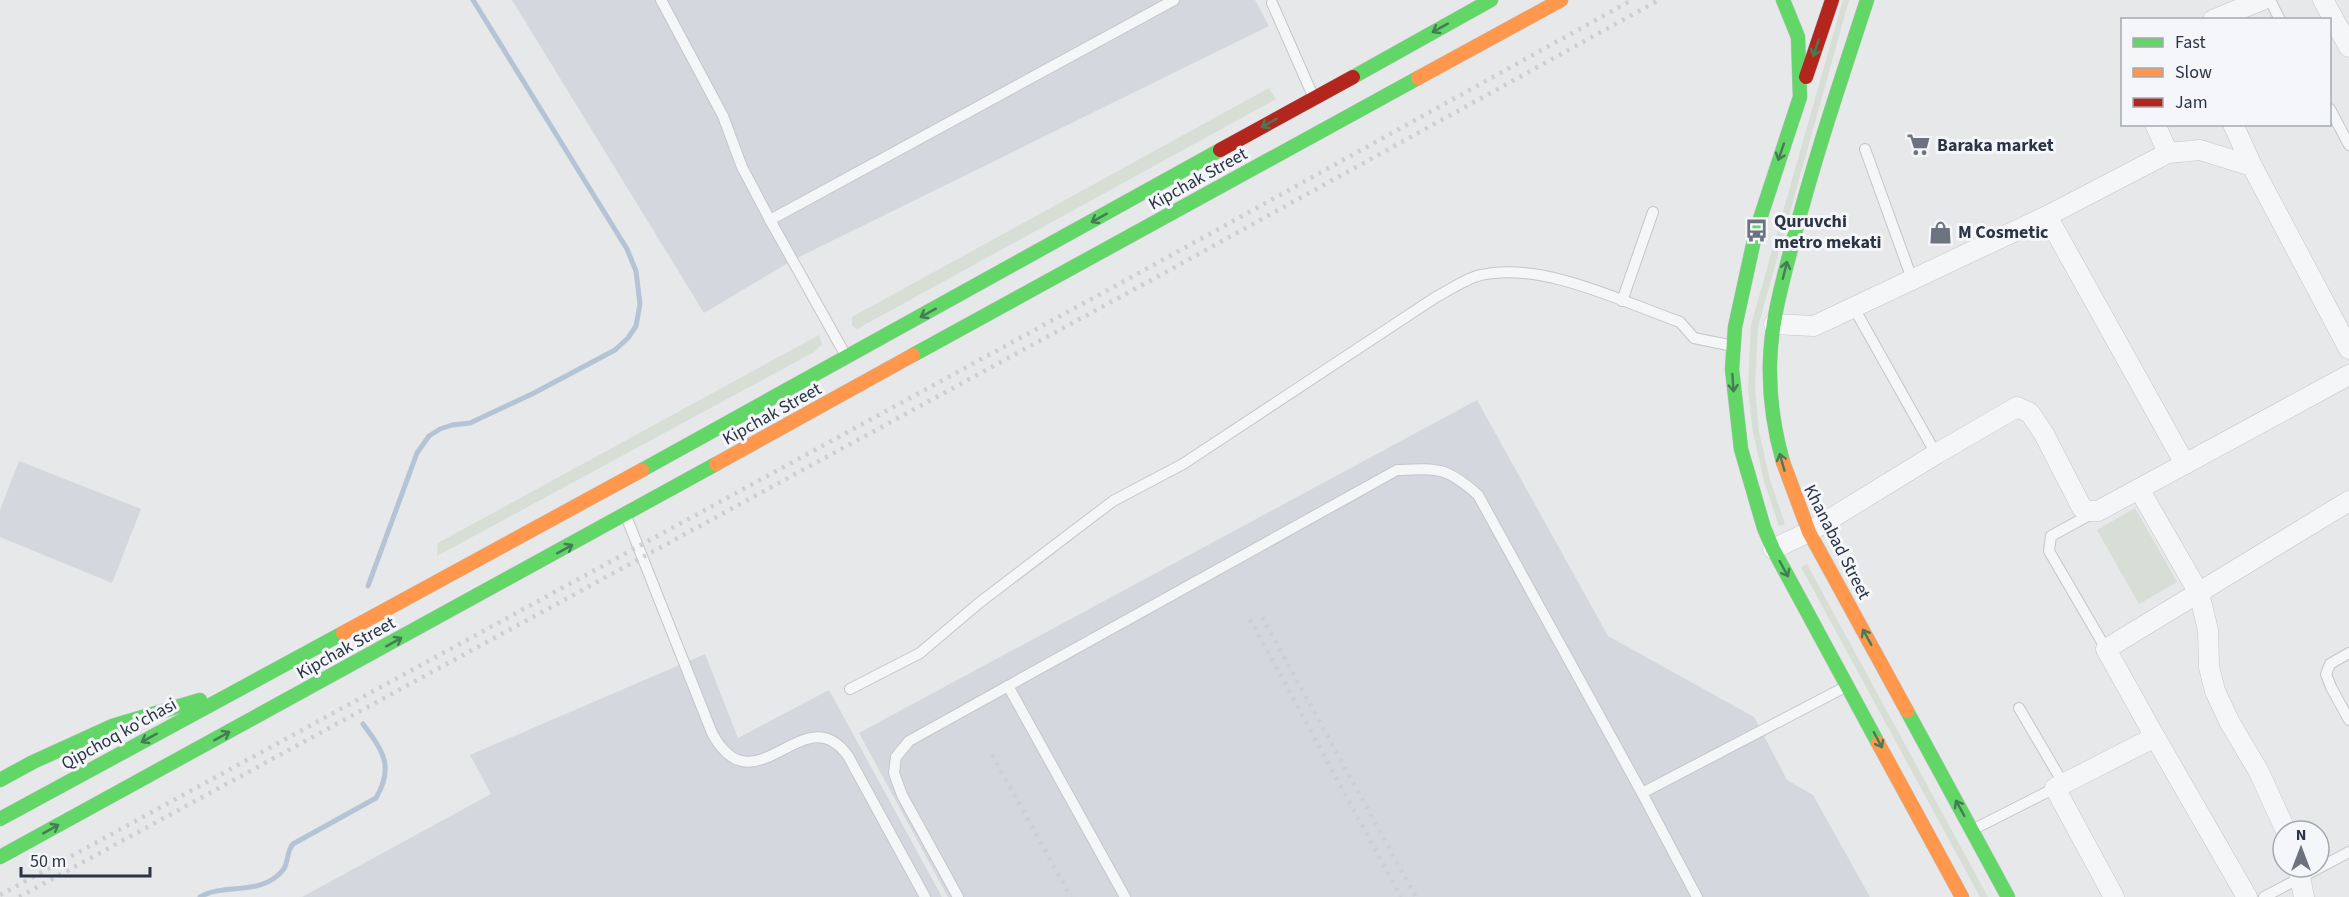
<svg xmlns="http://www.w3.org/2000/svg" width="2349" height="897" font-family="'Source Sans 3',sans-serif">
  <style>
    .built { fill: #d4d7dd }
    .green { fill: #d6ded6 }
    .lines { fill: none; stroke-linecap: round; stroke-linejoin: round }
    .stream { stroke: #b4c4d5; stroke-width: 5 }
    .lane-casing { stroke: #c4c6c8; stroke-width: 12 }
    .street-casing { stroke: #c4c6c8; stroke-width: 21 }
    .fast-casing { stroke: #c4c6c8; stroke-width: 15 }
    .slow-casing { stroke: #c4c6c8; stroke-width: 15 }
    .jam-casing { stroke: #c4c6c8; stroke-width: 15 }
    .lane { stroke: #f5f6f7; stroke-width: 10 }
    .street { stroke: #f5f6f7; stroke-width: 20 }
    .fast { stroke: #63d668; stroke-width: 14 }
    .slow { stroke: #ff974d; stroke-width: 14 }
    .jam { stroke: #b3261e; stroke-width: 14 }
    .rail { stroke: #cecfd2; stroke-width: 4.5; stroke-dasharray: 3 6; stroke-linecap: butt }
    .oneway { stroke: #447d55 }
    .labels { text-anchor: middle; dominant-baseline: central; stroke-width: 6; stroke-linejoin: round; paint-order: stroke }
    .poi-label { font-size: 18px; font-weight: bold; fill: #2b3445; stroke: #f4f6f9; text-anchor: start }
    .street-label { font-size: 18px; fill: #2b3445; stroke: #f4f6f9 }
  </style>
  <rect width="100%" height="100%" fill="#e6e8ea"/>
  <g class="built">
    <path d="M512,0H1255L1269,26L793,260L704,313Z"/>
    <path d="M1477,400L1608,636L1754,717L1787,780L1813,795L1870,897H948L859,733Z"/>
    <path d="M19,461L141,509L112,583L0,537V510Z"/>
    <path d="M705,654L738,738L829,690L942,897H302L491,794L470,755Z"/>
  </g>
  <g class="green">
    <path d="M1843,0H1849L1758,327L1755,387L1759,432L1770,480L1785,524L1779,526L1764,481L1753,432L1748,389L1751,325Z"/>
    <path d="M1269,88L1276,99L857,329L852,326V317Z"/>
    <path d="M819,335L822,344L814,352L437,556L438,543Z"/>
    <path d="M2135,508L2177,582L2139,604L2097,530Z"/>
    <path d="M1807,564L1815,579L1988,897H1980L1801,567Z"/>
  </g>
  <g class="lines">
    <g class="stream">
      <path d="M368,586L417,453L429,436L440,429L452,425L470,423L534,393L615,350L628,338L636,326L640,304L636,271L627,249L473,0"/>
      <path d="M200,897C226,882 261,897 283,870C289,862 286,852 293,844L376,798C395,766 382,750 363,724"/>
    </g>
    <defs>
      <g id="lane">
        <path d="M661,0L723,116L742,167L770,220L846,356"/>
        <path d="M2270,0L2280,20"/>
        <path d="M1272,3L1313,96"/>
        <path d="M2330,109L2349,145"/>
        <path d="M1865,149L1912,279"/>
        <path d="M770,220L1174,0"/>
        <path d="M1622,301L1653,212"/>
        <path d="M1854,308L1936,454"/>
        <path d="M2095,512L2051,536L2049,551L2106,649"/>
        <path d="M626,516L712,733C755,813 804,694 848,756L925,897"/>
        <path d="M2349,653L2330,664L2326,674L2331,687L2349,720"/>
        <path d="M1008,686L1125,897"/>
        <path d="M850,689L920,653L979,603L1113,501L1183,464L1436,297C1450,290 1466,278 1481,275C1542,261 1623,302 1680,322L1694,338L1733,346"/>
        <path d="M2019,708L2063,783"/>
        <path d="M1642,793L1847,686"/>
        <path d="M1972,830L2055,788"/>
        <path d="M958,897L902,795L894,773L896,757L909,741L1397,470C1438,468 1447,467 1478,495L1642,793L1697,897"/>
        <path d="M2264,897L2349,852"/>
      </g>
      <g id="street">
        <path d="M2323,0L2349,47"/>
        <path d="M2213,20L2262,0"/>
        <path d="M2155,124L2168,153"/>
        <path d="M2233,124L2252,166"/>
        <path d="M2047,216L2185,464"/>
        <path d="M1774,324L1814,326L2047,216L2168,153L2200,150L2252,166L2349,349"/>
        <path d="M2139,489L2199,593L2208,630L2209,667L2215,691L2229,721L2259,772L2286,831"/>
        <path d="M1773,549L1809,532L1936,454L2017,407L2030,413L2044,434L2082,508L2089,511H2098L2349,375"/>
        <path d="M2155,737L2247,897"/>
        <path d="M2298,867L2304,897"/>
        <path d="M2114,897L2055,788L2155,737L2106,649L2349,501"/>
      </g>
      <g id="fast">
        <path d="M1783,0L1798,37L1800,97L1756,231L1735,327L1732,369L1741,449L1764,528L1773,549L1878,743"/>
        <path d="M1353,77L1491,0"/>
        <path d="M913,355L1418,78"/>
        <path d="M1783,462C1774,430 1769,395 1770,362C1771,321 1783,280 1793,241C1814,159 1841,80 1867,0"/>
        <path d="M642,470L1220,150"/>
        <path d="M1907,711L2008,897"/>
        <path d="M0,780L33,762L112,726L200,700"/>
        <path d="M0,819L343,633"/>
        <path d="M0,857L716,464"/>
      </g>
      <g id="slow">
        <path d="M1418,78L1561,0"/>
        <path d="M1783,462L1809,532L1907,711"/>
        <path d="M716,464L913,355"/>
        <path d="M343,633L642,470"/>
        <path d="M1878,743L1962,897"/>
      </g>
      <g id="jam">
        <path d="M1806,77L1832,0"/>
        <path d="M1220,150L1353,77"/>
      </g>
    </defs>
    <use href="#lane" class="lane-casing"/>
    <use href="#street" class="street-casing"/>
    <use href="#fast" class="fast-casing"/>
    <use href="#slow" class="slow-casing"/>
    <use href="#jam" class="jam-casing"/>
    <use href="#lane" class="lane"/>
    <use href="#street" class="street"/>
    <use href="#fast" class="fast"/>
    <use href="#slow" class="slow"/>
    <use href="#jam" class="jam"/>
    <g class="rail">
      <path d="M1262,617L1416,897"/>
      <path d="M1250,619L1401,897"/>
      <path d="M992,755L1071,897"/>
      <path d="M0,895L1159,262L1632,0"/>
      <path d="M19,897L1166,272L1659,0"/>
    </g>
  </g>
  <defs><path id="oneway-shaft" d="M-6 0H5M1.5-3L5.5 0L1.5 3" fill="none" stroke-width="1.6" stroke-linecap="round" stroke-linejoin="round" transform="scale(1.5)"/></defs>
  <g class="oneway">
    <use href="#oneway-shaft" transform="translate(1440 28) rotate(151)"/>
    <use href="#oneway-shaft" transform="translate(1816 48) rotate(108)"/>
    <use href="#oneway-shaft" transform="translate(1269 123) rotate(151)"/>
    <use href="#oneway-shaft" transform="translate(1781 152) rotate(109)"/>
    <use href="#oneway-shaft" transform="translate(1099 218) rotate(151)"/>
    <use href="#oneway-shaft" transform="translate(1785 270) rotate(-76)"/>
    <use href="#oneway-shaft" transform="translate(928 313) rotate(151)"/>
    <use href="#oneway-shaft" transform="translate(1733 383) rotate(86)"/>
    <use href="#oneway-shaft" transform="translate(1782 462) rotate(-106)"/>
    <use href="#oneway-shaft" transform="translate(565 549) rotate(-29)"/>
    <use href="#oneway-shaft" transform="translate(1784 569) rotate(61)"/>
    <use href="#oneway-shaft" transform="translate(1867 637) rotate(-119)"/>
    <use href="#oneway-shaft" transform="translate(394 642) rotate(-29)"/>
    <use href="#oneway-shaft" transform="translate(222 736) rotate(-29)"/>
    <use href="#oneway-shaft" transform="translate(149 738) rotate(151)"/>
    <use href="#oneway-shaft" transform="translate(1878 740) rotate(62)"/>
    <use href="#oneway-shaft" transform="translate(1960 808) rotate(-119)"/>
    <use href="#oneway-shaft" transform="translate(51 829) rotate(-29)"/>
  </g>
  <defs>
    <symbol id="supermarket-bare" viewBox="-9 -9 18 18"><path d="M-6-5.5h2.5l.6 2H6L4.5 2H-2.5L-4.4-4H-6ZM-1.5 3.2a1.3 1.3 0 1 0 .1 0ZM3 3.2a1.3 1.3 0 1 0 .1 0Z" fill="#6c737f" stroke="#f4f6f9" stroke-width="2.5" paint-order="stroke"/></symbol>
    <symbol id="bus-bare" viewBox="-9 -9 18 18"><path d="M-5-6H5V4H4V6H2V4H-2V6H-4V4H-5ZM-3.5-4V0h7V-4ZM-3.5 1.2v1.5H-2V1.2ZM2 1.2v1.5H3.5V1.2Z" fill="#6c737f" stroke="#f4f6f9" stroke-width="2.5" paint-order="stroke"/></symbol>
    <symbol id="shop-bare" viewBox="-9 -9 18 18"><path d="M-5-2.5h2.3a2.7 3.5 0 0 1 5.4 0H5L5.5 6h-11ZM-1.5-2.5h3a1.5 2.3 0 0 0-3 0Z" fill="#6c737f" stroke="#f4f6f9" stroke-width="2.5" paint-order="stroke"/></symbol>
  </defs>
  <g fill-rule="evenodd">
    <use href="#supermarket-bare" x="1902" y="128" width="33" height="33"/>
    <use href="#bus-bare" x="1740" y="214" width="33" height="33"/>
    <use href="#shop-bare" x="1924" y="216" width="33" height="33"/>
  </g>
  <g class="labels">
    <g class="poi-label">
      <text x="1937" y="145">Baraka market</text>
      <text x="1774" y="221">Quruvchi<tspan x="1774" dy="21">metro mekati</tspan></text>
      <text x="1958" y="232">M Cosmetic</text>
    </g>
    <g class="street-label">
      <text transform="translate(1198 179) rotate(-29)">Kipchak Street</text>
      <text transform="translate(772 414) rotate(-29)">Kipchak Street</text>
      <text transform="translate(1837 542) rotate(63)">Khanabad Street</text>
      <text transform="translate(346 648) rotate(-29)">Kipchak Street</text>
      <text transform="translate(119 734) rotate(-29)">Qipchoq ko'chasi</text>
    </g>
  </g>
  <rect x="2121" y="18" width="210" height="108" fill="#f4f6f9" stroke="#a4a8b1" stroke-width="1.5"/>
  <rect x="2133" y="38" width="30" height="9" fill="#63d668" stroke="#a4a8b1" stroke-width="1.5"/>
  <text x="2175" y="48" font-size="18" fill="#2b3445">Fast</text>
  <rect x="2133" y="68" width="30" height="9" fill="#ff974d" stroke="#a4a8b1" stroke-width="1.5"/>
  <text x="2175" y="78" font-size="18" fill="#2b3445">Slow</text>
  <rect x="2133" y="98" width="30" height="9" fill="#b3261e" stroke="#a4a8b1" stroke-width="1.5"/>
  <text x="2175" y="108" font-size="18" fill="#2b3445">Jam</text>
  <g transform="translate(2301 849)"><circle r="28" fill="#f4f6f9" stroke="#a4a8b1" stroke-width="1.5"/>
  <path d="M0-4.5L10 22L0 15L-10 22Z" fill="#6c737f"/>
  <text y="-9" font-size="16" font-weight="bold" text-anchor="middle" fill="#2b3445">N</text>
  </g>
  <path d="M21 867v9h129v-9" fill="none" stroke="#2b3445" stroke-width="3"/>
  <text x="30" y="867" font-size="18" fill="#2b3445" stroke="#f4f6f9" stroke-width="4.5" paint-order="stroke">50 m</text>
</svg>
